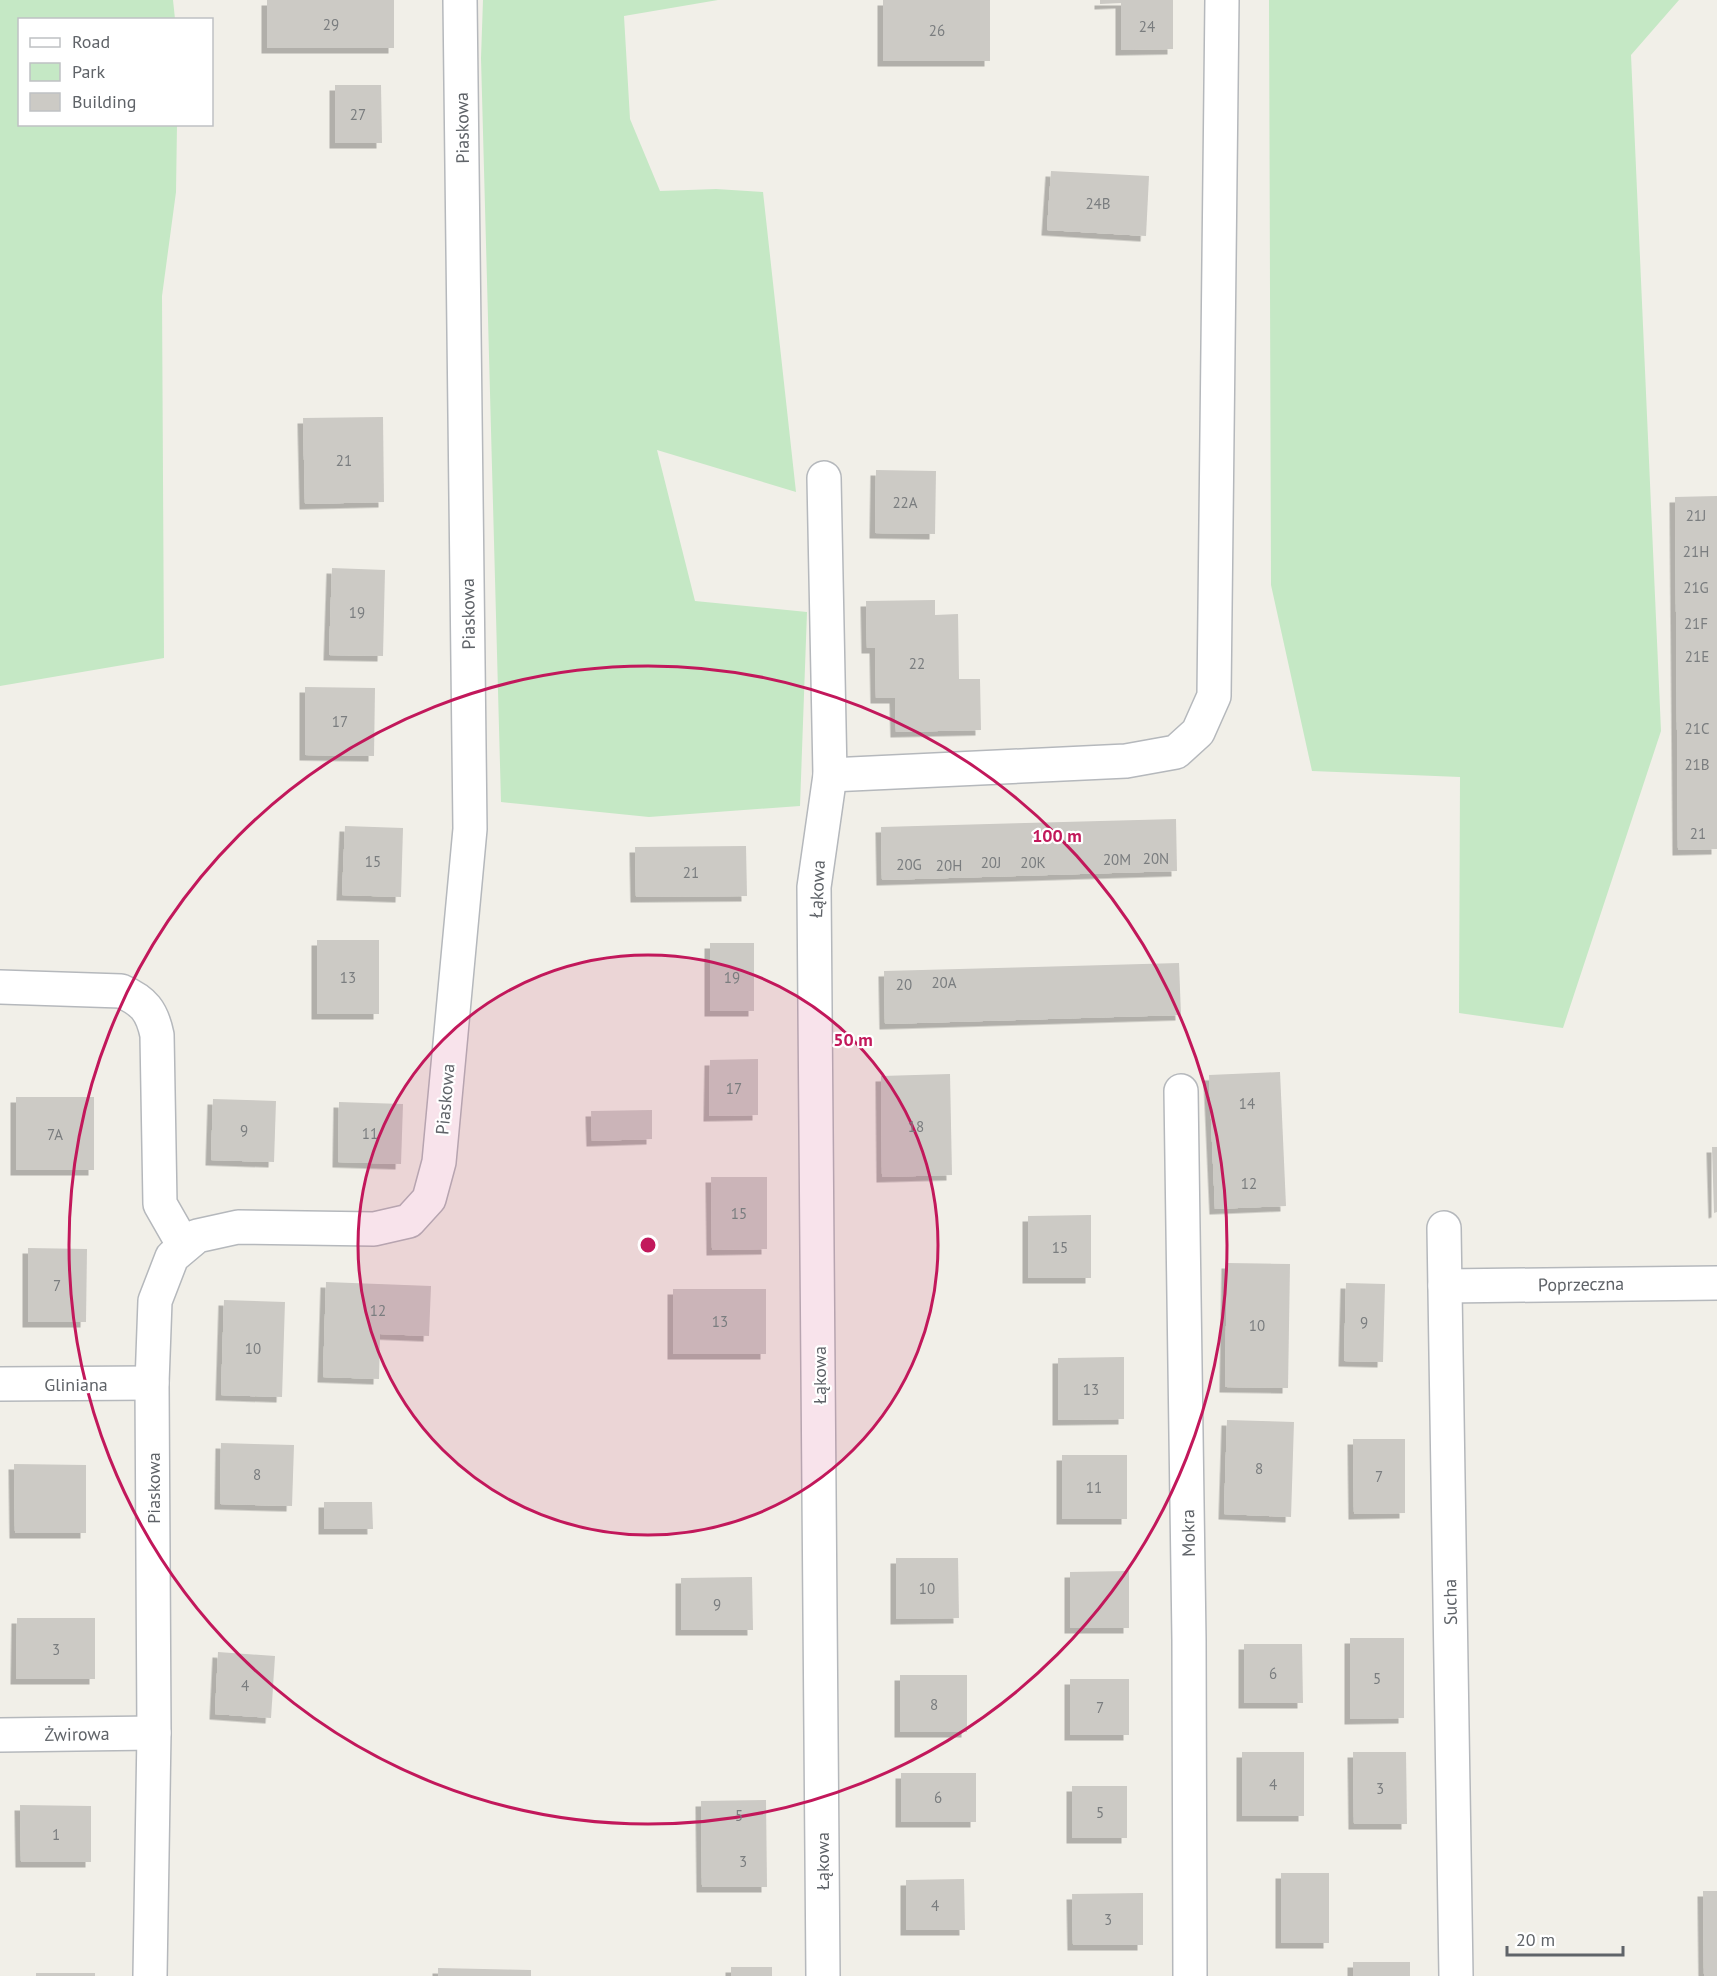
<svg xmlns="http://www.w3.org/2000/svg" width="1717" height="1976" font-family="'PT Sans',sans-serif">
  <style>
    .green { fill: #c5e8c5 }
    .building { fill: #cccac5; filter: url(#shadow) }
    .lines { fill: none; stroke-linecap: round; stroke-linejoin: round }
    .minor-casing { stroke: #b5b8bc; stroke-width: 36 }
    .minor { stroke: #fff; stroke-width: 33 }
    .ring { fill: none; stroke: #c2185b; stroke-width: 3 }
    .labels { text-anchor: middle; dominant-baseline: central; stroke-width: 4.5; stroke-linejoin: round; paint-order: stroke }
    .number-label { font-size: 15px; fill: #7a7d7f }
    .street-label { font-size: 18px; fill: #5f6368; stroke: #fff }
    .centre { fill: #c2185b; stroke: #fff; stroke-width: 3 }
    .ring-label { font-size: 18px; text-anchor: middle; font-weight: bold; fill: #c2185b; stroke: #fff; stroke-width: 4.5; stroke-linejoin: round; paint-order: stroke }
  </style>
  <defs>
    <filter id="shadow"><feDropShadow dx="-5.5" dy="5.5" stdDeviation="0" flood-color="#0004"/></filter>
  </defs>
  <rect width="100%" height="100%" fill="#f1efe8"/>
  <g class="green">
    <path d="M0,0H173L175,19L20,20V124L177,125L176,192L162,296L164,658L0,686Z"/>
    <path d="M483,0H718L624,16L630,119L660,191L716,189L763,192L796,492L657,450L695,601L807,612L800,806L649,817L501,802L481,58Z"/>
    <path d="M1269,0H1679L1631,55L1661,731L1563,1028L1459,1013L1460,777L1312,771L1271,585Z"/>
  </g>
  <g class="building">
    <rect x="267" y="0" width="127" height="48"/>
    <rect x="883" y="0" width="107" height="61"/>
    <path d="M1100,0H1173V49L1121,50V3L1100,4Z"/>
    <path d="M335,85H381L382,143H335Z"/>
    <path d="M1051,171L1149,176L1146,236L1047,230Z"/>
    <path d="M383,417L384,502L305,504L303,418Z"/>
    <path d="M876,470L936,471L935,534L875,533Z"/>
    <path d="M1717,496V849L1678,850L1675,497Z"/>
    <path d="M332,568L385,570L383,656L329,655Z"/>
    <path d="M935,600V615L958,614L959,679H980L981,730L896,732L895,698H876L875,648H867L866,601Z"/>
    <path d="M305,687L375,688L374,756L305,755Z"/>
    <path d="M1176,819L1177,871L882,880L881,827Z"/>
    <path d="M345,826L403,828L401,897L342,895Z"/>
    <path d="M746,846L747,896L636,897L635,847Z"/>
    <rect x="317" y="940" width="62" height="74"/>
    <rect x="710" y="943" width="44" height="68"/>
    <path d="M1179,963L1181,1015L885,1024L884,971Z"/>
    <path d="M758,1059V1115L709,1116L710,1060Z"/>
    <path d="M1280,1072L1286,1206L1215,1209L1209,1075Z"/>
    <path d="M950,1074L952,1175L882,1177L881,1076Z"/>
    <rect x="16" y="1097" width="78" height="73"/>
    <path d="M213,1099L276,1101L274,1162L211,1160Z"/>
    <path d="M339,1102L403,1104L401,1164L338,1162Z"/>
    <path d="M652,1110V1139L592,1141L591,1111Z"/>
    <path d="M1712,1147H1717V1212L1714,1213Z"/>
    <path d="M711,1177H767V1249L712,1250Z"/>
    <path d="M1091,1215V1278H1028V1216Z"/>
    <path d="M28,1248L87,1249L86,1322H28Z"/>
    <path d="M1227,1263L1290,1264L1288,1388L1225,1387Z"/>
    <path d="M326,1282L431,1286L429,1336L380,1334L379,1379L323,1377Z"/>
    <path d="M1346,1283L1385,1284L1383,1362L1344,1361Z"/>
    <rect x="673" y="1289" width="93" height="65"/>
    <path d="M224,1300L285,1302L282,1397L221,1395Z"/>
    <path d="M1124,1357V1419L1058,1420V1358Z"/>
    <path d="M1227,1420L1294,1422L1291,1517L1224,1514Z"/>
    <path d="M1353,1439H1405V1513L1354,1514Z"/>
    <path d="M221,1443L294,1445L292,1506L220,1504Z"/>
    <rect x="1062" y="1455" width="65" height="64"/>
    <path d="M14,1464L86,1465V1533H15Z"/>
    <path d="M324,1502H372L373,1529H324Z"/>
    <path d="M896,1558H958L959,1618L896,1619Z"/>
    <path d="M1129,1571V1628H1070V1572Z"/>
    <path d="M752,1577L753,1630H681V1578Z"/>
    <path d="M17,1618H95V1679H16Z"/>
    <path d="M1350,1638H1404V1718L1350,1719Z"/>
    <path d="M1244,1644H1302L1303,1703H1244Z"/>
    <path d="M218,1652L275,1656L271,1718L215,1714Z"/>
    <rect x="900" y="1675" width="67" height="57"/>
    <rect x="1070" y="1679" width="59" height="56"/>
    <rect x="1242" y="1752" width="62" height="64"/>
    <path d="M1353,1752H1406L1407,1824H1354Z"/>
    <rect x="901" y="1773" width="75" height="49"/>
    <rect x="1072" y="1786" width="55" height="52"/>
    <path d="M766,1800L767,1887H702L701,1801Z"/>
    <path d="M20,1805L91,1806V1862H21Z"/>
    <rect x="1281" y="1873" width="48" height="70"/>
    <path d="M964,1879L965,1930H906V1880Z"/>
    <path d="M1703,1891H1717V1976H1704Z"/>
    <path d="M1143,1893V1945H1073L1072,1894Z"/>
    <rect x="1353" y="1962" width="57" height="14"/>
    <rect x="731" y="1967" width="41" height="9"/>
    <path d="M438,1968L531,1970V1976H438Z"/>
    <rect x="36" y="1973" width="59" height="3"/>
  </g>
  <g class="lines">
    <defs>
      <g id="minor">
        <path d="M830,775L1126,761L1176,752L1198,732L1214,696L1222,0"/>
        <path d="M0,987L121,991C144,1001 152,1011 157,1035L160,1204L184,1246"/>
        <path d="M1181,1091L1189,1640L1190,1976"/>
        <path d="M1444,1228L1456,1976"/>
        <path d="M1445,1286L1717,1283"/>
        <path d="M0,1384L152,1383"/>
        <path d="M0,1735L154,1733"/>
        <path d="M150,1976L154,1733L152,1383L155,1301L172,1257L197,1236L238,1227L374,1229L409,1221L429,1199L439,1162L470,829L460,0"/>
        <path d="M823,1976L814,887L830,775L824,478"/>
      </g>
    </defs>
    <use href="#minor" class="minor-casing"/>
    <use href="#minor" class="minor"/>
  </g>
  <circle cx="648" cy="1245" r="290" fill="#c2185b" fill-opacity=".12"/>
  <g class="ring">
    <circle cx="648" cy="1245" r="290"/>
    <circle cx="648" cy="1245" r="579"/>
  </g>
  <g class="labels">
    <g class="number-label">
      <text x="331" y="24">29</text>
      <text x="1147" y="26">24</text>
      <text x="937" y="30">26</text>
      <text x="358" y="114">27</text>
      <text x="1098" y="203">24B</text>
      <text x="344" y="460">21</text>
      <text x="905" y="502">22A</text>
      <text x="1696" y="515">21J</text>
      <text x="1696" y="551">21H</text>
      <text x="1696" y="587">21G</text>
      <text x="357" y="612">19</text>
      <text x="1696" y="623">21F</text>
      <text x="1697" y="656">21E</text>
      <text x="917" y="663">22</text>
      <text x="340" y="721">17</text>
      <text x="1697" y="728">21C</text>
      <text x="1697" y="764">21B</text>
      <text x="1698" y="833">21</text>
      <text x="1156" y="858">20N</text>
      <text x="1117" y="859">20M</text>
      <text x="373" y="861">15</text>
      <text x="991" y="862">20J</text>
      <text x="1033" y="862">20K</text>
      <text x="909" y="864">20G</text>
      <text x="949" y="865">20H</text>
      <text x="691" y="872">21</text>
      <text x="348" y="977">13</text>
      <text x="732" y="977">19</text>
      <text x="944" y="982">20A</text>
      <text x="904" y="984">20</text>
      <text x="734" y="1088">17</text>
      <text x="1247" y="1103">14</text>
      <text x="916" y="1126">18</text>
      <text x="244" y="1130">9</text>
      <text x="370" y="1133">11</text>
      <text x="55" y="1134">7A</text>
      <text x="1249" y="1183">12</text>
      <text x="739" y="1213">15</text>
      <text x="1060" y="1247">15</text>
      <text x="57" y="1285">7</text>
      <text x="378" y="1310">12</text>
      <text x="720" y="1321">13</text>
      <text x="1364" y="1322">9</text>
      <text x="1257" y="1325">10</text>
      <text x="253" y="1348">10</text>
      <text x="1091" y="1389">13</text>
      <text x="1259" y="1468">8</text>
      <text x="257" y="1474">8</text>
      <text x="1379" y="1476">7</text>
      <text x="1094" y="1487">11</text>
      <text x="927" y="1588">10</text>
      <text x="717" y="1604">9</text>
      <text x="56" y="1649">3</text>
      <text x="1273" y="1673">6</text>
      <text x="1377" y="1678">5</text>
      <text x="245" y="1685">4</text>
      <text x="934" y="1704">8</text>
      <text x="1100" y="1707">7</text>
      <text x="1273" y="1784">4</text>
      <text x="1380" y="1788">3</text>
      <text x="938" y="1797">6</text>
      <text x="1100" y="1812">5</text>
      <text x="739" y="1815">5</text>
      <text x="56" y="1834">1</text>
      <text x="743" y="1861">3</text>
      <text x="935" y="1905">4</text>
      <text x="1108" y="1919">3</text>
    </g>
    <g class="street-label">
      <text transform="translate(462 128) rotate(-91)">Piaskowa</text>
      <text transform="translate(468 614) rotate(-91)">Piaskowa</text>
      <text transform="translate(817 889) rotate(-87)">Łąkowa</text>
      <text transform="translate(445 1099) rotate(-85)">Piaskowa</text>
      <text transform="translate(1581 1284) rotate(-1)">Poprzeczna</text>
      <text transform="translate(819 1375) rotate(-90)">Łąkowa</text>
      <text x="76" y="1384">Gliniana</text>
      <text transform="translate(153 1488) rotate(-90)">Piaskowa</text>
      <text transform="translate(1188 1533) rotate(-91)">Mokra</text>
      <text transform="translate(1450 1602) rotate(-91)">Sucha</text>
      <text transform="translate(77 1734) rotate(-1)">Żwirowa</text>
      <text transform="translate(822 1861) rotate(-90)">Łąkowa</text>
    </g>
  </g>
  <circle cx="648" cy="1245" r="9" class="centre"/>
  <g class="ring-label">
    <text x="1057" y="842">100 m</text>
    <text x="853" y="1046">50 m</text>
  </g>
  <rect x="18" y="18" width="195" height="108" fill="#ffffff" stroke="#bfc1c3" stroke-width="1.5"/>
  <rect x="30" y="38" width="30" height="9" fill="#ffffff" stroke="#bfc1c3" stroke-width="1.5"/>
  <text x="72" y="48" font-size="18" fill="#5f6368">Road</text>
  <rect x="30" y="63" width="30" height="18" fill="#c5e8c5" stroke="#bfc1c3" stroke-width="1.5"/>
  <text x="72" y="78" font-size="18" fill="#5f6368">Park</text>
  <rect x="30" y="93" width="30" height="18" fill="#cccac5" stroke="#bfc1c3" stroke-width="1.5"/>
  <text x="72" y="108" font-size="18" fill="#5f6368">Building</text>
  <path d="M1507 1946v9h116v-9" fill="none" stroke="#5f6368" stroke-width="3"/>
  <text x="1516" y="1946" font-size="18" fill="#5f6368" stroke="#ffffff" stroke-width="4.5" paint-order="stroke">20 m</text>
</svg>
